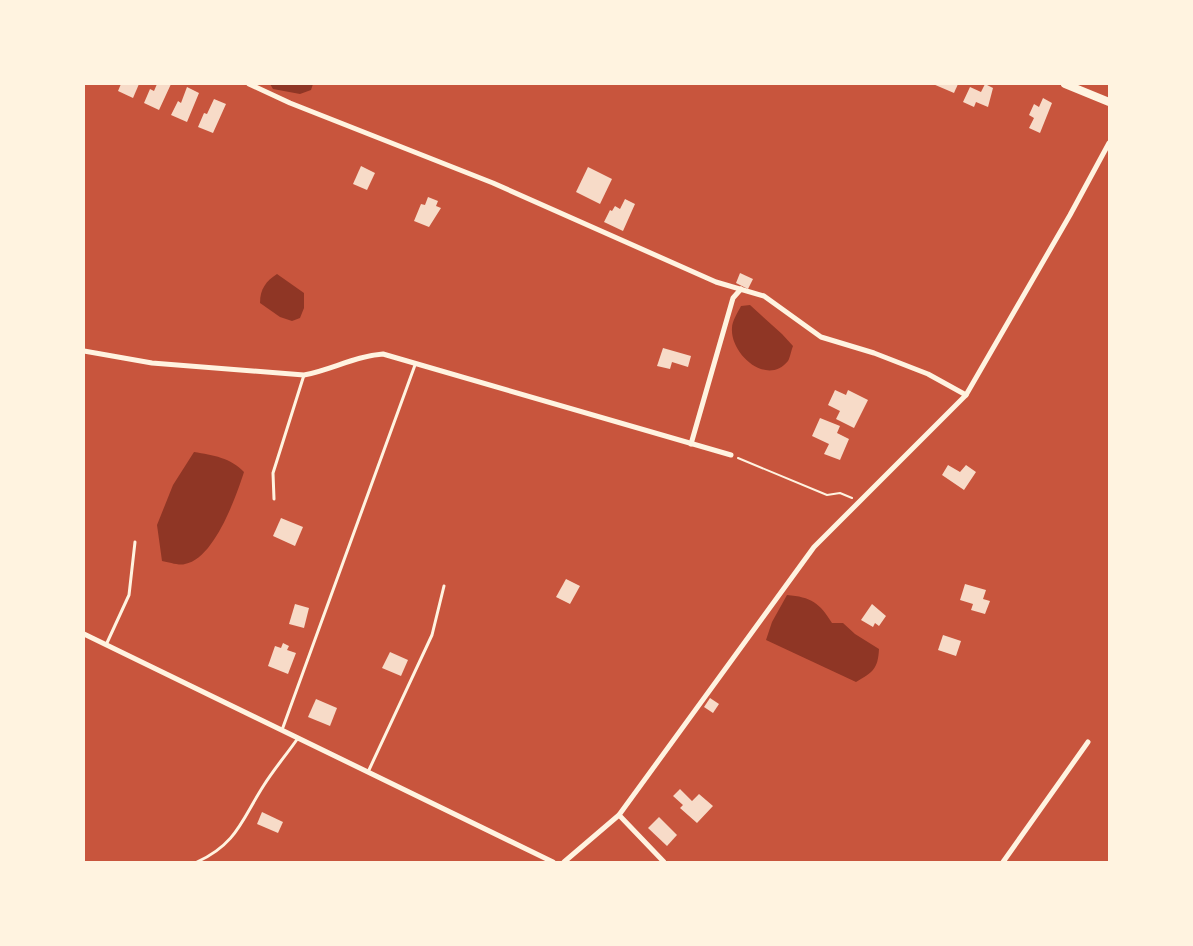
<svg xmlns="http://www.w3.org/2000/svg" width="1193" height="946" font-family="'Alegreya Sans',sans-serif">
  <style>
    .water { fill: #8f3625 }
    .building { fill: #f7dbc8 }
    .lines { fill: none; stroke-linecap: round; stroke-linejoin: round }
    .path { stroke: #fff3e0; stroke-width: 2 }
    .service { stroke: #fff3e0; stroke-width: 3 }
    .minor { stroke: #fff3e0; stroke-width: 5 }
    .tertiary { stroke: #fff3e0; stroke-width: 8 }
  </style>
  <rect width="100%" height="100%" fill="#c8553d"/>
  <g class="water">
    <path d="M270,84H313L311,90L300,94L273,89Z"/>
    <path d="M277,274L304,293V308L300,318L292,321L280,317L260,303C260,289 266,281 277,274Z"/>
    <path d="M750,305L782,334L793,346C791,351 790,358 788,361C767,387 730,354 732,328C732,321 738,312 741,306Z"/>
    <path d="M194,452C213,455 231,458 244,472C236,497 214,559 185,564C179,566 169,562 162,561L157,525L173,485Z"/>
    <path d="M787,595C811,597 820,603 832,623H843L855,634L879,649C878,669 873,672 856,682L766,640L772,622Z"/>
  </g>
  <g class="building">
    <path d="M121,84H139L133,98L118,91Z"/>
    <path d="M157,84H171L159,110L144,103L150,89L154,91Z"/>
    <path d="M933,84H958L954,93Z"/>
    <path d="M985,84L993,88L988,107L976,102L974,107L963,102L970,87L981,92Z"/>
    <path d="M187,87L199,93L187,122L171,115L178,101L181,103Z"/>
    <path d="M1043,98L1052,103L1040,133L1029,128L1034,118L1029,115L1034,104L1039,107Z"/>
    <path d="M214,99L226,104L213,133L198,127L204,113L207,114Z"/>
    <path d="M361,166L375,173L367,190L353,184Z"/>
    <path d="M588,167L612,179L600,204L576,192Z"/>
    <path d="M428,197L438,201L436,206L441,208L429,227L414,221L421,204L425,205Z"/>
    <path d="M625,199L635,204L623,231L604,222L610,210L612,211L615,206L620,209Z"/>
    <path d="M740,273L753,279L748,289L736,283Z"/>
    <path d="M663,348L691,356L688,367L672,362L670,369L657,366Z"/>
    <path d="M835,390L846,395L848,390L868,400L854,428L836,419L840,411L828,405Z"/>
    <path d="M820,418L840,426L837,433L849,439L840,460L824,454L829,444L812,436Z"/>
    <path d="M948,465L960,472L966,465L976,472L964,490L942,475Z"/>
    <path d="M281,518L303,527L295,546L273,536Z"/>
    <path d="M566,579L580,586L570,604L556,597Z"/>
    <path d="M965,584L986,590L983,599L990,601L985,614L971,610L973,604L960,600Z"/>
    <path d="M295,604L309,608L304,628L289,624Z"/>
    <path d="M872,604L886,616L879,626L875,623L873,627L861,620Z"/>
    <path d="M943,635L961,641L956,656L938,650Z"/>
    <path d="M283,643L289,646L287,650L296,653L288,674L268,666L275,646L281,648Z"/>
    <path d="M390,652L408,660L401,676L382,668Z"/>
    <path d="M710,698L719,704L713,713L704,707Z"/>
    <path d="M316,699L337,708L330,726L308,717Z"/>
    <path d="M680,789L692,801L699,794L713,806L697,823L680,808L683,805L673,796Z"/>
    <path d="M262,812L283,822L278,833L257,824Z"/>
    <path d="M659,817L677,835L667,846L648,828Z"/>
  </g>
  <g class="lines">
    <path class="path" d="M738,458L827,495L840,493L852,498"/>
    <g class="service">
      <path d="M274,499L273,473L304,375"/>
      <path d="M106,645L129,595L135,542"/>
      <path d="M282,730L415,365"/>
      <path d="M368,772L432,635L444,586"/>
      <path d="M197,862C237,844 242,819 264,785C274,769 287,754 298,738"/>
    </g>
    <g class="minor">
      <path d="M249,84L290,103L493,183L716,282L764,296L821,337L874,353L928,374L966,395"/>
      <path d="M84,351L152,363L304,375C331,370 355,356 383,354L731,455"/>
      <path d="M691,444L733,298L741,289"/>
      <path d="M84,634L553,862"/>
      <path d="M619,815L664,862"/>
      <path d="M564,862L619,815L814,547L966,395L1070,215L1109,143"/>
      <path d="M1003,862L1088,742"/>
    </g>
    <path class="tertiary" d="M1065,84L1109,102"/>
  </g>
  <rect width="1193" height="946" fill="none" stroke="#fff3e0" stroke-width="170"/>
</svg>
